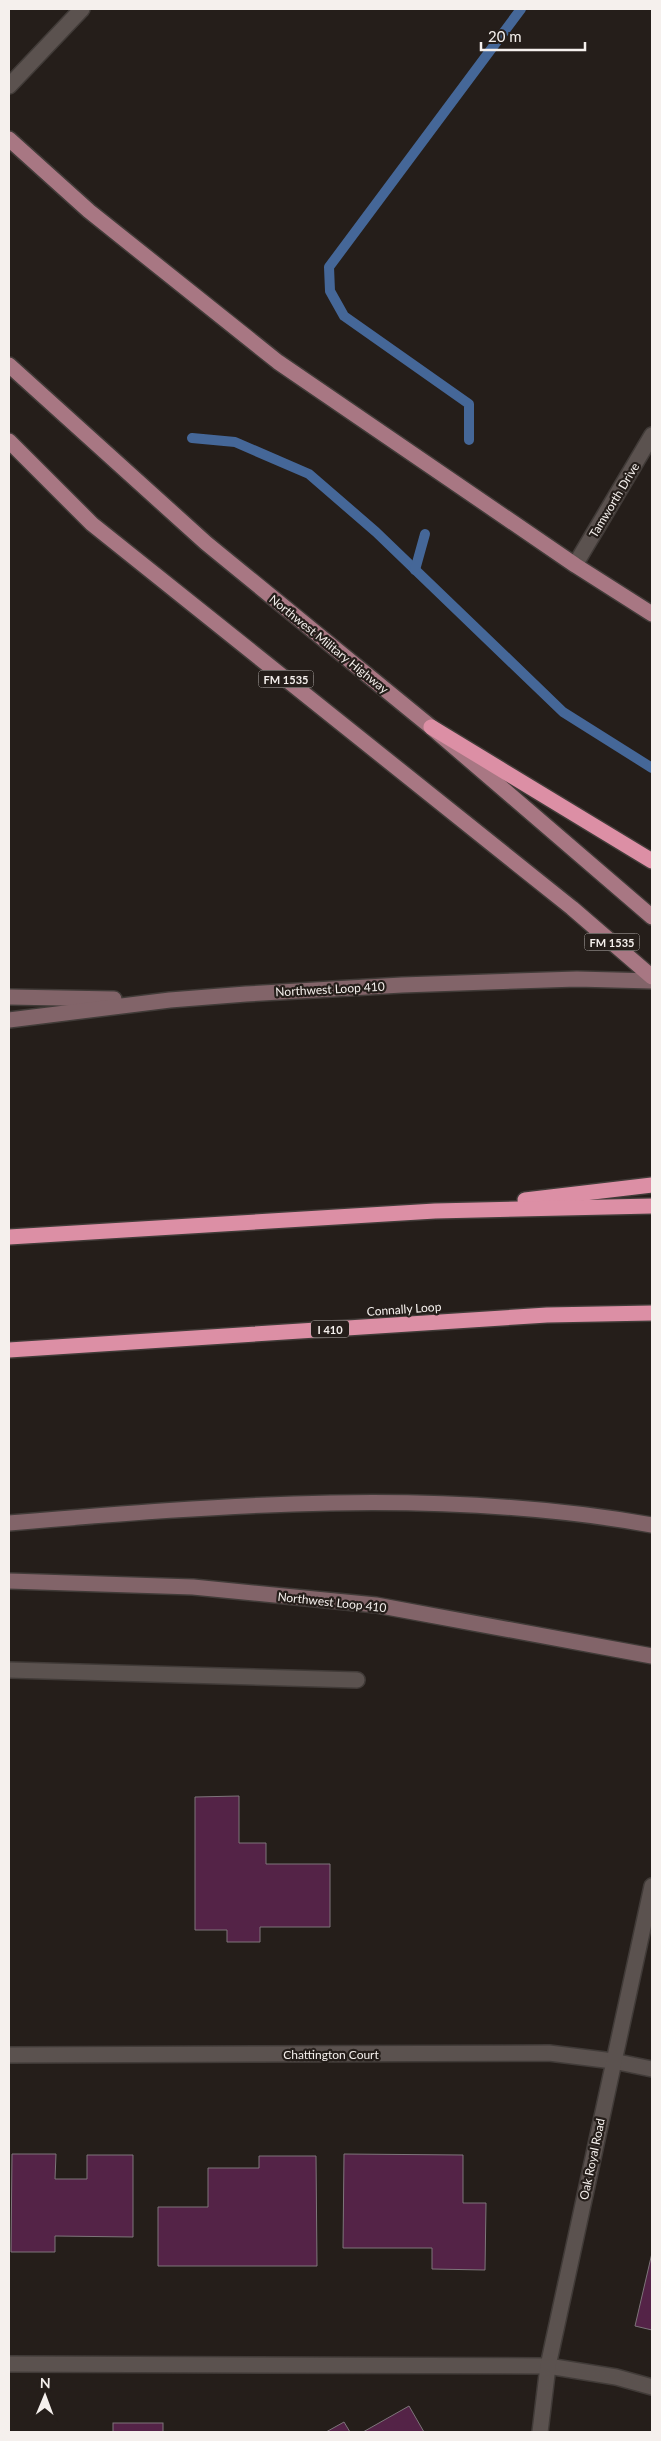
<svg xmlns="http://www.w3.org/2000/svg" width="661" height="2441" font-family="Lato,sans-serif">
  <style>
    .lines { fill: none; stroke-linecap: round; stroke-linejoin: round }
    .stream { stroke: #456798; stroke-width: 10 }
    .building { fill: #542347; stroke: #7e757a }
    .service-casing { stroke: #413b38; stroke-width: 18 }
    .minor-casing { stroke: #413b38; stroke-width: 18 }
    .secondary-casing { stroke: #413b38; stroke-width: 18 }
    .primary-casing { stroke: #413b38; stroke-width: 18 }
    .motorway-casing { stroke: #413b38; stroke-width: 18 }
    .service { stroke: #5b524f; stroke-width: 15 }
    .minor { stroke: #5b524f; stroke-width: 15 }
    .secondary { stroke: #826469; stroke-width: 15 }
    .primary { stroke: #a87783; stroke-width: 15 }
    .motorway { stroke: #dc8fa5; stroke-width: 15 }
    .labels { text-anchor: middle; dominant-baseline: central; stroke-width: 4.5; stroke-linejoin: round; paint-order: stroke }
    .shield { fill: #251e1a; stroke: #b7b1ae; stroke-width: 1 }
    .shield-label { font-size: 11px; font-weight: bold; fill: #f5f0ed }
    .street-label { font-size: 12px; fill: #f5f0ed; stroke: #251e1a }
  </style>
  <rect width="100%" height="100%" fill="#251e1a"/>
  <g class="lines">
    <g class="stream">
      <path d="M192,438L235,442L309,474L376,532L563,712L652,768"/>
      <path d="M469,440V404L344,316L330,291L329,267L521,9"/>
      <path d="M415,570L425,534"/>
    </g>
  </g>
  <g class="building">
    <path d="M239,1796V1843H266V1864H330V1927H260V1942H227V1930H195V1797Z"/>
    <path d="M12,2154H56L55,2179H87V2155H133V2237L55,2236V2252H11Z"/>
    <path d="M344,2154L463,2155V2203H486L485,2270L432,2269V2248H343Z"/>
    <path d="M259,2156H316L317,2266H158V2207H208V2168H259Z"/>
    <path d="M652,2253V2330L635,2326Z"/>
    <path d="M409,2406L424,2432H363Z"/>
    <path d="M344,2422L350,2432H326Z"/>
    <rect x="113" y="2423" width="50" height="9"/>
  </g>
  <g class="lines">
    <defs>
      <g id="service">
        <path d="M9,1670L357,1680"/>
        <path d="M9,2364L548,2366L616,2377L652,2387"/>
      </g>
      <g id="minor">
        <path d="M9,86L82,9"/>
        <path d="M575,565L652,435"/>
        <path d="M9,2055L549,2053L613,2061L652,2069"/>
        <path d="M540,2432L548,2366L652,1886"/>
      </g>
      <g id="secondary">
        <path d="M9,997L114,999"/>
        <path d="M9,1020L170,1000L246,994L402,985L577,979L652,981"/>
        <path d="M9,1523C222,1505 440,1487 652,1525"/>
        <path d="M9,1581L193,1587L376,1605L652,1656"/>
      </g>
      <g id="primary">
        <path d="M9,139L89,211L278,362L575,565L652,614"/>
        <path d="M9,365L206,543L431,727L652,917"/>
        <path d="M9,441L92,524L572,908L652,977"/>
      </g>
      <g id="motorway">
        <path d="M431,727L652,861"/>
        <path d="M525,1200L652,1185"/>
        <path d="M9,1237L435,1211L652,1206"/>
        <path d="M9,1350L547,1315L652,1313"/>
      </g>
    </defs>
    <use href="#service" class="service-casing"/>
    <use href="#minor" class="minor-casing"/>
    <use href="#secondary" class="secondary-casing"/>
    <use href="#primary" class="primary-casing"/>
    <use href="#motorway" class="motorway-casing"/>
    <use href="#service" class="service"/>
    <use href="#minor" class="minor"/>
    <use href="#secondary" class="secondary"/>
    <use href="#primary" class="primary"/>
    <use href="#motorway" class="motorway"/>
  </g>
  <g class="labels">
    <g class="shield">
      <rect x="258.5" y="670.5" width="55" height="17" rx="4"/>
      <rect x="584.5" y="933.5" width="55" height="17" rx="4"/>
      <rect x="311" y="1320.5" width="38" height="17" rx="4"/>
    </g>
    <g class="shield-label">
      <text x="286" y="679">FM 1535</text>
      <text x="612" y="942">FM 1535</text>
      <text x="330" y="1329">I 410</text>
    </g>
    <g class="street-label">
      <text transform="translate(614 500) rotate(-59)">Tamworth Drive</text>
      <text transform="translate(329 644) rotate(39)">Northwest Military Highway</text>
      <text transform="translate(330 989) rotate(-3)">Northwest Loop 410</text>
      <text transform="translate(404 1309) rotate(-4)">Connally Loop</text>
      <text transform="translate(332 1602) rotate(6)">Northwest Loop 410</text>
      <text x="331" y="2054">Chattington Court</text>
      <text transform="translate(592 2159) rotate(-78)">Oak Royal Road</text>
    </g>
  </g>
  <rect width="661" height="2441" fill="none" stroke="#f5f0ed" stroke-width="20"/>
  <g transform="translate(45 2396) rotate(1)" stroke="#251e1a" stroke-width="4" paint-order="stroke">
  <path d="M0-4L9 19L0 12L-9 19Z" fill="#f5f0ed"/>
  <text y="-8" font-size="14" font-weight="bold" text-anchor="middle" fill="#f5f0ed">N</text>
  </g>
  <path d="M481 42v8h104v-8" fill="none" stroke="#f5f0ed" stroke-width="2.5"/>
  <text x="488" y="42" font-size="15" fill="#f5f0ed" stroke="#251e1a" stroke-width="4" paint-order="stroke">20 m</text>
</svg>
